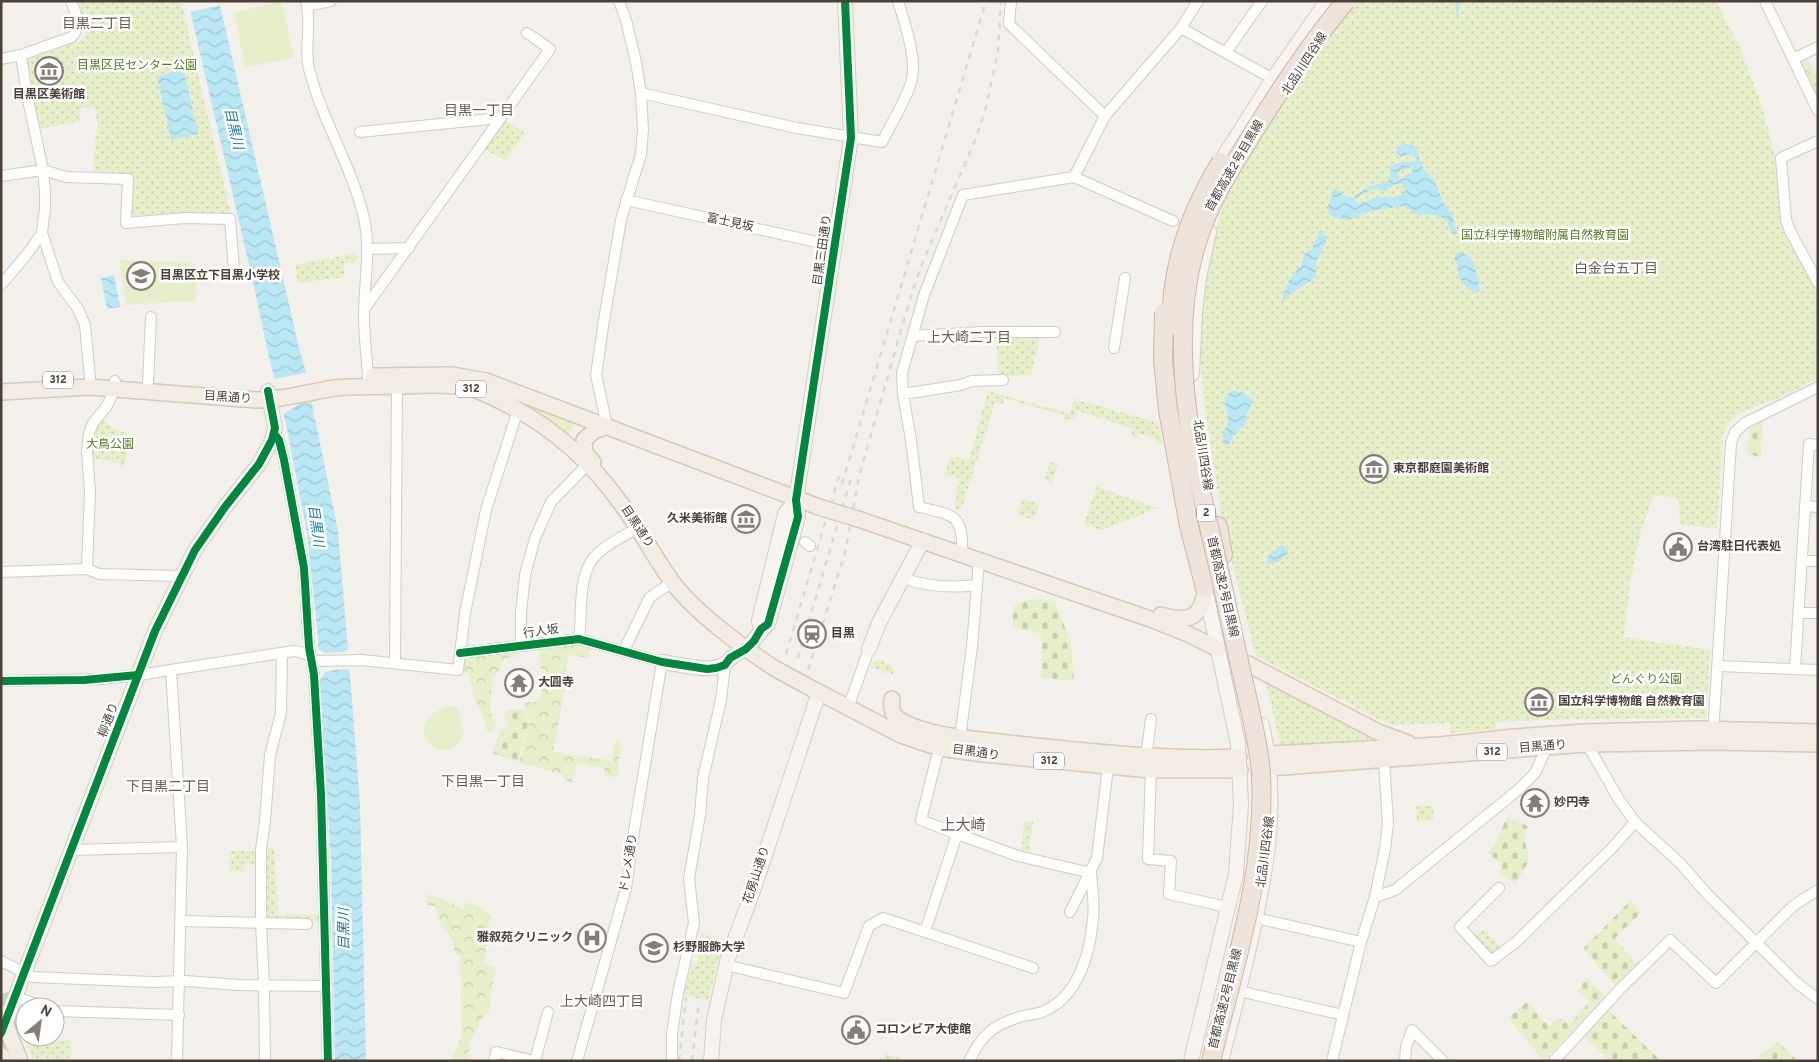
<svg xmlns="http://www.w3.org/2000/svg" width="1819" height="1062" font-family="Overpass,'Noto Sans JP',sans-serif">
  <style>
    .grass { fill: #e6efca }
    .forest { fill: url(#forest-crowns) }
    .cemetery { fill: url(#cemetery-stones) }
    .park { fill: url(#park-dots) }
    .water { fill: url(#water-waves); fill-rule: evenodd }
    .pier { fill: #f3f0ec }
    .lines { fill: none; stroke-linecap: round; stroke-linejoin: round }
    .stream { stroke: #b9e7f4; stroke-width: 2.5 }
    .highway-tunnel { stroke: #d1cdc8; stroke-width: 18; stroke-dasharray: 18 9; stroke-linecap: butt }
    .street-casing { stroke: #d0ccc8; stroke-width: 12 }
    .secondary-casing { stroke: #d5cdc3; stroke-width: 16 }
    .primary-casing { stroke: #d8c8b7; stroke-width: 18 }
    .highway-casing { stroke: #ceb8a4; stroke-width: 20 }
    .street { stroke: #fdfdfc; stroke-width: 10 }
    .secondary { stroke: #f7f4f0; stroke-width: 14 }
    .primary { stroke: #f2ece4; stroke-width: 15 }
    .highway { stroke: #ede3da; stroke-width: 18 }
    .rail { stroke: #dadad9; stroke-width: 2.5; stroke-dasharray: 6 6; stroke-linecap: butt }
    .primary-bridge-casing { stroke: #d8c8b7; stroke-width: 18; stroke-linecap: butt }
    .highway-bridge-casing { stroke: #ceb8a4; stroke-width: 20; stroke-linecap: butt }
    .primary-bridge { stroke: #f2ece4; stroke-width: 15 }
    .highway-bridge { stroke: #ede3da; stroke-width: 18 }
    .cycleway-casing { stroke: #fff; stroke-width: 11 }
    .cycleway { stroke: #00873e; stroke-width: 8 }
    .labels { text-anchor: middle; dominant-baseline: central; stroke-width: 5; stroke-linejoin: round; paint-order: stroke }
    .shield { fill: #fff; stroke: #817972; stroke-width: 1 }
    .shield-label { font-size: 11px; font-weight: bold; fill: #4b3f36 }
    .street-label { font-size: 12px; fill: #4b3f36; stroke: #fff }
    .park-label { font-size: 12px; fill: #547e21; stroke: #fff }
    .poi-label { font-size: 12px; font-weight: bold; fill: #4b3f36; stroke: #fff; text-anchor: start }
    .neighbourhood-label { font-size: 14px; fill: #6f5b4c; stroke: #fff }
    .water-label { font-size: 14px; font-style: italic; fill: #1f7fa0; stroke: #fff }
    .quarter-label { font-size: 15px; fill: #6f5b4c; stroke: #fff }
  </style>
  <defs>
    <pattern id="forest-crowns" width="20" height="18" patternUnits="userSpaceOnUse" patternTransform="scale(1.25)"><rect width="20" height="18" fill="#e6efca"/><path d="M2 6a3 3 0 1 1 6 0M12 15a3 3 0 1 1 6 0" fill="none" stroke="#c7ceae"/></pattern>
    <pattern id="cemetery-stones" width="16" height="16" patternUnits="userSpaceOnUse" patternTransform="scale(1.25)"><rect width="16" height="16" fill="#e6efca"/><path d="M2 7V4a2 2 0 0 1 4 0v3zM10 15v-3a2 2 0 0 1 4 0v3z" fill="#c7ceae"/></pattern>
    <pattern id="park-dots" width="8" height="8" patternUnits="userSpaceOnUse" patternTransform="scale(1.25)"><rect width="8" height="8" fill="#e6efca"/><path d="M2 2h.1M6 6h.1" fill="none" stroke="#c7ceae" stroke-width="1.8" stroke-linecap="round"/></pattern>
    <pattern id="water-waves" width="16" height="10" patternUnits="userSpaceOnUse" patternTransform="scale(1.25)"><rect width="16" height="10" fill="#b9e7f4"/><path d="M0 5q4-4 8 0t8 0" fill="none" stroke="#a1c7d2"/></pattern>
  </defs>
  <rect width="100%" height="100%" fill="#f3f0ec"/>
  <g class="grass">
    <path d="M279,1H282L294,58L245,67L234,13Z"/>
    <path d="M119,260L195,263L196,301L126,305Z"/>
    <path d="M490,390L576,420L567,438Z"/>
    <path d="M447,705C458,705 460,710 460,719C460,724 463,726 463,731C463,741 453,752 443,750C428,748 417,731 428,718C433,713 441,709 447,705Z"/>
  </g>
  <g class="forest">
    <path d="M1806,56L1818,77V100L1798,60Z"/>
    <path d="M569,645H583L591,648L589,658L568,655L563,685L565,686L553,752L612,761L615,741L619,740L621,741L618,764L619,774C614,778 611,778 605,776L604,767H594L577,763L576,765L572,783L564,779L562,774L519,763L530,720L525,709V702H534L540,697L542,689L546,688V669L540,668L539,650Z"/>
    <path d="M518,651L520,652V655L504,659L498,673L496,674V677H492L490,710L496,727L490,732L486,730L484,718L475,700L473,688L470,681V675L463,670L465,658Z"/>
    <path d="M425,894L437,897L463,909L468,901L491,914L484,964L495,967L489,1012L483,1016L470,1043L468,1061H451L462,1035L460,955H455L453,941L441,926L435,906L427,905Z"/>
  </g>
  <g class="cemetery">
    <path d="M1762,421L1761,457L1747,454L1750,428Z"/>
    <path d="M1037,599L1055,601L1071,644L1074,681L1041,678L1042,634L1012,627L1014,606L1024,601Z"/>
    <path d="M521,709L525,711L529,720L518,762L492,753L500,731L509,728L505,715L507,710Z"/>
    <path d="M1507,817L1528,826L1524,837L1529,860L1516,884L1499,872L1503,865L1488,853L1497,840Z"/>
    <path d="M1631,900L1641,913L1615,938L1638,966L1615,985L1583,949Z"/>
    <path d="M1587,978L1605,997L1544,1061L1508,1018L1527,1002L1549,1027L1560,1017L1569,1025L1590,1002L1577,991Z"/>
    <path d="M1607,1009L1661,1061H1610L1582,1034Z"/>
    <path d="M1777,1041L1798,1061H1755Z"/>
  </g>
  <g class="park">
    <path d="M79,1H181L231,215L178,213L135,216L132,213L134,175L93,171L95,141L98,128L95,106L80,109L81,121L39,129L27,60L82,40L86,33Z"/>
    <path d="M1356,1H1716L1740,48L1761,103L1775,156L1782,230L1818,291V378C1805,385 1792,392 1779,398C1757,407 1730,410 1723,436L1717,528L1680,525L1678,498L1654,495C1635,539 1629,589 1624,637L1710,650L1706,718L1575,719L1496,722V729L1450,733V723L1390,725L1256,656L1223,528L1204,402L1198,335L1205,268L1223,205L1240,170L1332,28Z"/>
    <path d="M504,119L525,133L505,160L484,149Z"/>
    <path d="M357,253V262L344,264L345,277L298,283L295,265Z"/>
    <path d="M1041,334L1031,375L999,376L996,336Z"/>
    <path d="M988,391L1070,414L1074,399L1156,422L1160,429L1162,445L1155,444L1156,439L1138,433L1136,438L1131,436L1133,429L1078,411L1075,418L1063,421L1064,415L1004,398L1003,404L995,403L961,511L954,509L959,478L945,476L950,456L969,460Z"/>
    <path d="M102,419L113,428L131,435L124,467L111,461L92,458C90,446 93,428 102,419Z"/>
    <path d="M1050,462L1058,464L1052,483L1044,480Z"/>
    <path d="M1096,487L1159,508L1101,530L1084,525Z"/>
    <path d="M1022,499L1039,504L1034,520L1017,515Z"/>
    <path d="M879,660L891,665L893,668V675L870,667L875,661Z"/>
    <path d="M1266,683L1385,746L1281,749Z"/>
    <path d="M1433,805L1434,820L1417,821L1416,806Z"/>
    <path d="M1024,821L1033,822L1029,856L1021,854Z"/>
    <path d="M274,846L278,913L281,915L321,914V921H266V850Z"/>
    <path d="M230,851H258V865L244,864L243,871H229Z"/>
    <path d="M1484,928L1502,949L1491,957L1474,938Z"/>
    <path d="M701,933L724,940L708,1001L684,995L692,964L697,965L699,955L695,954Z"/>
    <path d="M24,1037L71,1040V1058H32Z"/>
    <path d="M885,1053L908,1061H883Z"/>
  </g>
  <g class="water">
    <path d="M188,1H219L300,352L311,388L312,404L338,531L347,637L360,803L366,1061H335L331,861L318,637L307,533L287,429L269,357L253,282Z"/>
    <path d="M184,70L198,134L171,140L157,76Z"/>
    <path d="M1402,143L1412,145L1416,148L1423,168L1434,180L1444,204L1452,214L1457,234H1452C1451,230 1449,225 1447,222C1440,214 1427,213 1419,216L1403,206L1371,211L1348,220L1332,217L1329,213L1328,206L1334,189H1337L1343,195L1353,198L1367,187L1386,182L1390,179L1391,166C1401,160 1408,164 1416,160L1417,158L1408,154L1402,157L1396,154L1397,150ZM1412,167L1413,172L1407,174L1402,179L1396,178L1399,171ZM1401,183L1404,187L1405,191L1402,195L1397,197H1377L1360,204L1355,201L1356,198L1372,189L1385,191L1394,185Z"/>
    <path d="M1320,231H1323L1326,236V243L1316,262V276L1312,280L1290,294L1284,301H1282C1285,288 1289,275 1301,267L1304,254L1311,250Z"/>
    <path d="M1461,252C1463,253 1466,254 1468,256C1475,261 1480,283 1480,291L1476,293C1467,288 1459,282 1458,271C1457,266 1457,263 1454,259L1456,253Z"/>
    <path d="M114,275L120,307L107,309L101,278Z"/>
    <path d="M1234,391L1243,393L1253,401L1246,415V422L1244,426L1234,435L1229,444L1225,446C1219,436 1228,428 1228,418C1228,411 1223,406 1225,399C1227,394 1230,392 1234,391Z"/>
    <path d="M1282,544L1289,553L1278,562L1268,563L1266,562L1268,556Z"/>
  </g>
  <g class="pier">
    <path d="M186,1H222L223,5L188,12Z"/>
    <path d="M309,372L314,401L298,405L281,416L274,379Z"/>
    <path d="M315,647L325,653L345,652L349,648L351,671L346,669L327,671L318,682Z"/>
  </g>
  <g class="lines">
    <path class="stream" d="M1456,1L1459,2L1457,5L1458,16"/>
    <g class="highway-tunnel">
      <path d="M1,994L11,1028"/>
      <path d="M1,1035L11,1061"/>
    </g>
    <defs>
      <g id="street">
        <path d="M306,1C312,23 304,47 309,69C322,121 352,166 364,218C371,251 364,283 364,316C364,336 367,357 368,377"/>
        <path d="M1011,1L1009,24L1105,116"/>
        <path d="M1765,1L1818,111"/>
        <path d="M307,6L331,1"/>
        <path d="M1181,28L1273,79"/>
        <path d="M1226,52L1262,1"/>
        <path d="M1,59L21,55L72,37C81,27 76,13 71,1"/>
        <path d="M1793,59L1818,47"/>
        <path d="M641,93L797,128L882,142C891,124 903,105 910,86C919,62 905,25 898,1"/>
        <path d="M360,132L500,118"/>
        <path d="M1818,141L1781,158L1786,220L1790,231L1818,283"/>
        <path d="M1,176L43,170L66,177L128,179L126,223L185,218L230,219L234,269"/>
        <path d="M626,200L835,246"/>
        <path d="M1173,221L1074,177L1105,116L1181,28L1198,1"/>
        <path d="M42,233L58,282L78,309L85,325L90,378"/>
        <path d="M368,249L409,248"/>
        <path d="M1,285L28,253L42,233L45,208V191L43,170L27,95L21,55"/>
        <path d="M365,308L550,49L527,33"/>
        <path d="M913,336L982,332H1055"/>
        <path d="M1114,348L1125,278"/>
        <path d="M148,383L151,317"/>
        <path d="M903,394L961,385L972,381L1003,380"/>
        <path d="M607,426L596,375L604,320L621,220L641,154L643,130L641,93L636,62L626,20L619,1"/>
        <path d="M275,435L279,440L284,460L304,568L309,647L314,675L321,794L328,1061"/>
        <path d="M1805,506L1818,507"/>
        <path d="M805,542L810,546"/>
        <path d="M962,554C964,514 953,515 919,507L911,440L903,394L902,373L924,295L963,195L1074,177"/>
        <path d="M1802,561H1818"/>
        <path d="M87,569L90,492L87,452L89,433L93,423L107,406L114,390L115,381"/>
        <path d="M1,572L87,569L99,574L181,576"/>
        <path d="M903,578C927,587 952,588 977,585"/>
        <path d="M1799,613H1818"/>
        <path d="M579,639C583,612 576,573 598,553C609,543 625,535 638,528"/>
        <path d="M521,646V613L525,575L535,538L551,502L587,465"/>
        <path d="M624,650L650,597L673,582"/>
        <path d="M460,653L579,639L662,662L635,825L626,888L577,1061"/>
        <path d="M395,663L397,382"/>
        <path d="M1718,666L1818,670"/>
        <path d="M1795,669L1809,444L1818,445"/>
        <path d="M171,670L182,847L177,1061"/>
        <path d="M1,681L102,679L138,675L294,651C303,652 310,655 316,661L362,660L458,670L465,613L486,510L518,410"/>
        <path d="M848,708L869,649"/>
        <path d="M1713,735L1731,443L1735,432L1745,423L1818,387"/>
        <path d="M960,738L972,647L979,560"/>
        <path d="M1587,744L1618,798L1635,822L1681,864L1707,894L1798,984L1818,999"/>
        <path d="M1146,757L1151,719"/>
        <path d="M1151,770L1148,859L1171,861L1169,894L1227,907"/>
        <path d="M957,834L1018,856L1091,873"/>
        <path d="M72,850L182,847"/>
        <path d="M1499,888L1460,927L1491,961L1515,943L1613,847L1635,822"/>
        <path d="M1375,897L1385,849L1388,824L1384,760"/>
        <path d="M1070,912L1097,858L1108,767"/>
        <path d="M1256,918L1361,942"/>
        <path d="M181,921L307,924"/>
        <path d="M925,932L957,834L921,820L939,748"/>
        <path d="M1,961L33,977L152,982L186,981L238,985L327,986"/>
        <path d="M726,965L844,993L869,926L883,918L1033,968"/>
        <path d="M1239,991L1343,1015"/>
        <path d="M15,997L45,1007"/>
        <path d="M55,1011L179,1015"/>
        <path d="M265,1061L264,985L261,923V849L265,821L270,755L281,713L282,653"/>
        <path d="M494,1061L496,1052L535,1061"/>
        <path d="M535,1061L548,1012"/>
        <path d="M672,1061V1034L678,993L694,923L689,878L700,815L703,778L721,700L725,665"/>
        <path d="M969,1061C983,1033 993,1025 1023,1016C1029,1015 1036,1014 1042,1012C1078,998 1090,954 1093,919C1095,905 1092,888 1091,873"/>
        <path d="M1332,1061L1361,942L1375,897L1395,890L1518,790L1535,773L1547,747"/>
        <path d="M1405,1061L1406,1047L1412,1030L1443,1061"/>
        <path d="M1554,1061L1621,988L1670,940L1716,983L1793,906L1818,890"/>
      </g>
      <g id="secondary">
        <path d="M1216,169L1273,79L1327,1"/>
        <path d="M1192,374L1195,313L1199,278L1209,232"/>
        <path d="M761,629L759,621L785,514L796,500"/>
        <path d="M869,649L879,623L923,540"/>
        <path d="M662,662C678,664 709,673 723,665C727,663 729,660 732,657C737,653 743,651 748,647C756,639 760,630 768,624L798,517L796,500L851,138L845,1"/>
        <path d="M3,1029L155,631L195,550L225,507L259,464L272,440L275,428L268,391"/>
        <path d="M711,1061L714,1020L728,958L753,891L819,692"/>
        <path d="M1191,1061L1236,874L1241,804L1238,744L1205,588"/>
        <path d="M1221,1061C1230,1028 1238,994 1246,961C1265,881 1281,807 1262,725"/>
      </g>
      <g id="primary">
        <path d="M373,376L452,375L486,381L819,507"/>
        <path d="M1,392L90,387L256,400C283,400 308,392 335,388C355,386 375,387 395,386C417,386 441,383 463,387C481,390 496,399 512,407C553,428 592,463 619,501C639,527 654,557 673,583C696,613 742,647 774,668"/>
        <path d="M593,462L585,453L584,440L594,431L607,426"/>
        <path d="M858,519L1153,620L1188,634L1218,649"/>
        <path d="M1161,615C1187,623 1203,619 1205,588"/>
        <path d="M1248,664L1378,732L1408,743"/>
        <path d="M807,686L901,735L939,748L983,754L1151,770H1240"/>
        <path d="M892,699C891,706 891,712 896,717C921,737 987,740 1018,744C1092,752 1165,760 1239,757"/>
        <path d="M1268,754L1440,745L1515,737L1585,732L1697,729L1818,732"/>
        <path d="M1270,768L1587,744L1714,742L1818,744"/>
        <path d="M1,1013L20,1061"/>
        <path d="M1,1055L4,1061"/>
      </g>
      <g id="highway">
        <path d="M1189,526L1205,588"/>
        <path d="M1218,526L1223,555"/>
      </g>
    </defs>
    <use href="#street" class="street-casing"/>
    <use href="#secondary" class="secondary-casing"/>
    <use href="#primary" class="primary-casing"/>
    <use href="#highway" class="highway-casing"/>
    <use href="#street" class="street"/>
    <use href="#secondary" class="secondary"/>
    <use href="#primary" class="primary"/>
    <use href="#highway" class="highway"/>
    <g class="rail">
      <path d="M842,484L986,1"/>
      <path d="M786,654L839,476"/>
      <path d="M798,658L852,475"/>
      <path d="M808,670L845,553L859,476L911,296L922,264L976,138L986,107L998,51L1001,1"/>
      <path d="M679,1061L686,997"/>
      <path d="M692,1061L699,1001"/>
    </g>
    <defs>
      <g id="primary-bridge">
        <path d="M819,507L858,519"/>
        <path d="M774,668L807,686"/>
      </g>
      <g id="highway-bridge">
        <path d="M1164,312L1163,360L1168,410L1189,526"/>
        <path d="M1171,326C1171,267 1190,212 1221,162"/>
        <path d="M1211,1061C1234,967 1266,872 1261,774C1259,746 1252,719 1246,692C1238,657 1230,622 1223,587C1198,478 1162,349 1198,239C1211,198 1235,162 1258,125C1285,82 1313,40 1346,1"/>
      </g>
    </defs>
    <use href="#primary-bridge" class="primary-bridge-casing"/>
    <use href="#highway-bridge" class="highway-bridge-casing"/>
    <use href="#primary-bridge" class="primary-bridge"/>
    <use href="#highway-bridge" class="highway-bridge"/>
    <defs>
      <g id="cycleway">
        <path d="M275,435L279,440L284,460L304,568L309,647L314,675L321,794L328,1061"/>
        <path d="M460,653L579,639L662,662L707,669L716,668L725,665L730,658L746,649L754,641L761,629L768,624L798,517L796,500L851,138L845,1"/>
        <path d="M1,681L84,680L138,675"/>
        <path d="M1,1033L155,631L195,550L225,507L259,464L272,440L275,428L268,391"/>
      </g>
    </defs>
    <use href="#cycleway" class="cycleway-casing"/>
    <use href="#cycleway" class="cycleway"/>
  </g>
  <defs>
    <symbol id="museum-ring" viewBox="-11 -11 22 22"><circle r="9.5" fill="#fff" stroke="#867d76" stroke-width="1.5"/><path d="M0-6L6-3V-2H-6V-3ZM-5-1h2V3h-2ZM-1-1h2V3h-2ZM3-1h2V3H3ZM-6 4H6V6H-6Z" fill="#867d76"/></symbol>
    <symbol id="school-ring" viewBox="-11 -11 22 22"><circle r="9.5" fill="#fff" stroke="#867d76" stroke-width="1.5"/><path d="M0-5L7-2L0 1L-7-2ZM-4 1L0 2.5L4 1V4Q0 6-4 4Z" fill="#867d76"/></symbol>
    <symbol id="civic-ring" viewBox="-11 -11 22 22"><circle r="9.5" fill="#fff" stroke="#867d76" stroke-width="1.5"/><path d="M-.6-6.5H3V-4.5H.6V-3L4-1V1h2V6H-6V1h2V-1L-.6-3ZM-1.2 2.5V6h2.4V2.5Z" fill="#867d76"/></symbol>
    <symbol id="station-ring" viewBox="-11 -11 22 22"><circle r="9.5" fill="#fff" stroke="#867d76" stroke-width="1.5"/><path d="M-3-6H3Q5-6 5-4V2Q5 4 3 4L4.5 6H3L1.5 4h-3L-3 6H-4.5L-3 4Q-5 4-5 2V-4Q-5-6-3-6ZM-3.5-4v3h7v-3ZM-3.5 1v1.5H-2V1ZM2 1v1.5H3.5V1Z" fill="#867d76"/></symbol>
    <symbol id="temple-ring" viewBox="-11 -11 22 22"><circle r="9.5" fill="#fff" stroke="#867d76" stroke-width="1.5"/><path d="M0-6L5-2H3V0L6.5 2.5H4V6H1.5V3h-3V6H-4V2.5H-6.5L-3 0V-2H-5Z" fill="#867d76"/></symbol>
    <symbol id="hospital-ring" viewBox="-11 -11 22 22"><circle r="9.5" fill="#fff" stroke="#867d76" stroke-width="1.5"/><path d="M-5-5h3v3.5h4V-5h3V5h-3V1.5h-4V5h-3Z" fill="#867d76"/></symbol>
    <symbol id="university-ring" viewBox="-11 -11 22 22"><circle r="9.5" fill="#fff" stroke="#867d76" stroke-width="1.5"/><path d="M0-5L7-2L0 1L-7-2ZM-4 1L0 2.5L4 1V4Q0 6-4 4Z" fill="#867d76"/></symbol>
  </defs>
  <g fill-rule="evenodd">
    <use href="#museum-ring" x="33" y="55" width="32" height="32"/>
    <use href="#school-ring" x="125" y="260" width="32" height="32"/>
    <use href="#museum-ring" x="1358" y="453" width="32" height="32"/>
    <use href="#museum-ring" x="730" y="503" width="32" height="32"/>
    <use href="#civic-ring" x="1662" y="531" width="32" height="32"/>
    <use href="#station-ring" x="796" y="618" width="32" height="32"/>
    <use href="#temple-ring" x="503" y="667" width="32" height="32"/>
    <use href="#museum-ring" x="1523" y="686" width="32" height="32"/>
    <use href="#temple-ring" x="1519" y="787" width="32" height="32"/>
    <use href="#hospital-ring" x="576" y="922" width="32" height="32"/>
    <use href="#university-ring" x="638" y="932" width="32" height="32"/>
    <use href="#civic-ring" x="840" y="1014" width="32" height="32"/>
  </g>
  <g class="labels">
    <g class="shield">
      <rect x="43" y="371.5" width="30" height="17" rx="4"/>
      <rect x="456" y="380.5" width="30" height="17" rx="4"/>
      <rect x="1197" y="504.5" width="18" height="17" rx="4"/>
      <rect x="1477" y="743.5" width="30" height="17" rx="4"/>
      <rect x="1034" y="752.5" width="30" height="17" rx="4"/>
    </g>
    <g class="shield-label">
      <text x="58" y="380">312</text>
      <text x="471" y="389">312</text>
      <text x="1206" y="513">2</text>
      <text x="1492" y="752">312</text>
      <text x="1049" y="761">312</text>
    </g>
    <g class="street-label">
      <text transform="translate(1305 64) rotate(-57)">北品川四谷線</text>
      <text transform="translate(1235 166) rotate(-60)">首都高速2号目黒線</text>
      <text transform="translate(730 223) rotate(12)">富士見坂</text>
      <text transform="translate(823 250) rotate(-82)">目黒三田通り</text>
      <text transform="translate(228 398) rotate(4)">目黒通り</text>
      <text transform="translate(1202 455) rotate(81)">北品川四谷線</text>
      <text transform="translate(637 527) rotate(56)">目黒通り</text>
      <text transform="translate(1222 587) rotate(77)">首都高速2号目黒線</text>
      <text transform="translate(541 632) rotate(-8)">行人坂</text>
      <text transform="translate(109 720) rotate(-69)">柳通り</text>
      <text transform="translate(1543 747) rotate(-5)">目黒通り</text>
      <text transform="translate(976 753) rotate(8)">目黒通り</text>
      <text transform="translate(1266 852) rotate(-83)">北品川四谷線</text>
      <text transform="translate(629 863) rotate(-81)">ドレメ通り</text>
      <text transform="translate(757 875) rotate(-72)">花房山通り</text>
      <text transform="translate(1226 999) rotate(-76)">首都高速2号目黒線</text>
    </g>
    <g class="park-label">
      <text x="137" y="66">目黒区民センター公園</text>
      <text x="1545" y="236">国立科学博物館附属自然教育園</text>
      <text x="110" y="445">大鳥公園</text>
      <text x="1646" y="680">どんぐり公園</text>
    </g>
    <g class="poi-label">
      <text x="49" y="95" text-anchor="middle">目黒区美術館</text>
      <text x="160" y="276">目黒区立下目黒小学校</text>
      <text x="1393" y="469">東京都庭園美術館</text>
      <text x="727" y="519" text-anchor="end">久米美術館</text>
      <text x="1697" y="547">台湾駐日代表処</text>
      <text x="831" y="634">目黒</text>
      <text x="538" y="683">大圓寺</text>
      <text x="1558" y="702">国立科学博物館 自然教育園</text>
      <text x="1554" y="803">妙円寺</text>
      <text x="573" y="938" text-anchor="end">雅叙苑クリニック</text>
      <text x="673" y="948">杉野服飾大学</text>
      <text x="875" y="1030">コロンビア大使館</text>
    </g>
    <g class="neighbourhood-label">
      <text x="97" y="24">目黒二丁目</text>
      <text x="479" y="111">目黒一丁目</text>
      <text x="1616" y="269">白金台五丁目</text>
      <text x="969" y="338">上大崎二丁目</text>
      <text x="483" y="782">下目黒一丁目</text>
      <text x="168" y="787">下目黒二丁目</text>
      <text x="602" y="1002">上大崎四丁目</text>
    </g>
    <g class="water-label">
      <text transform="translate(233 129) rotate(77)">目黒川</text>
      <text transform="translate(315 526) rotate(82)">目黒川</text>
      <text transform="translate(345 929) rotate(-91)">目黒川</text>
    </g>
    <g class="quarter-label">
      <text x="963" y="826">上大崎</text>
    </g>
  </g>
  <rect width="1819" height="1062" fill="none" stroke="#4b3f36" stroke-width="5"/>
  <g transform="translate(40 1022) rotate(29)"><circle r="24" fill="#ffffff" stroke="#b7b2af"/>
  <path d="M0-4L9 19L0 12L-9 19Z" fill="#867d76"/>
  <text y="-8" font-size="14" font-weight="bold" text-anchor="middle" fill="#4b3f36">N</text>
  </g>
</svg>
